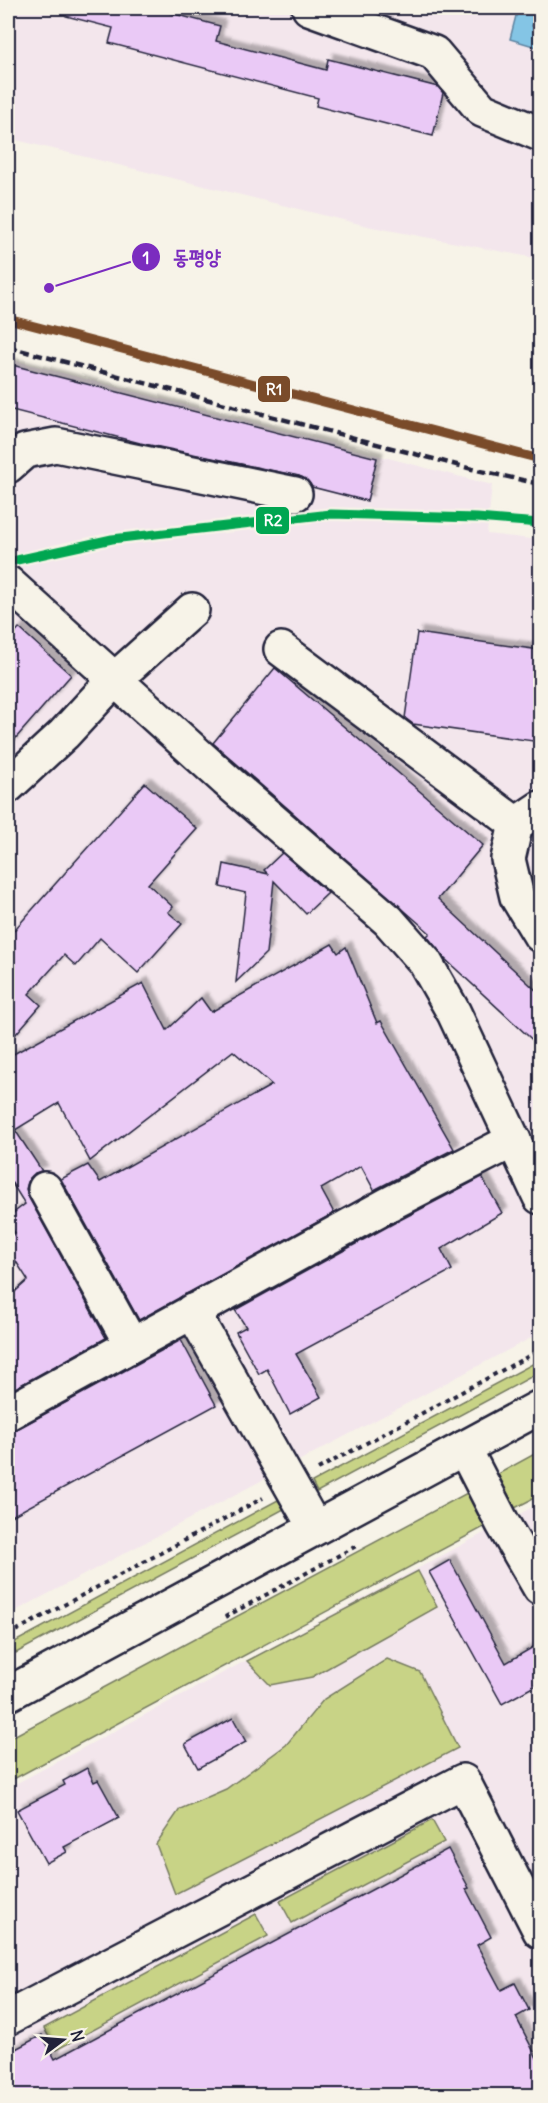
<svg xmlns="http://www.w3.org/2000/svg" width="548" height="2103" font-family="Delius,'Poor Story',sans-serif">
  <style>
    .built { fill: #f3e6ec }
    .green { fill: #c8d386; stroke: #757a60; stroke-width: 1.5 }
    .water { fill: #84c5e5; stroke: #5d84a1; stroke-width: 1.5 }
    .building { fill: #eac9f6; stroke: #22223b; stroke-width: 1.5; filter: url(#shadow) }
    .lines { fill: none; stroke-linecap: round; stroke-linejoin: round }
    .minor-casing { stroke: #22223b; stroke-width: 38 }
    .major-casing { stroke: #22223b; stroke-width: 38 }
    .path { stroke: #22223b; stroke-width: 4; stroke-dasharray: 4.5 4.5; stroke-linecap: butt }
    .minor { stroke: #f7f3e8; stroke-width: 33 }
    .major { stroke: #f7f3e8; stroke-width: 33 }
    .rail { stroke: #22223b; stroke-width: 4.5; stroke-dasharray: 9 4.5; stroke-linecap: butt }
    .rail-1-casing { stroke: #f7f3e8; stroke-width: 14 }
    .rail-2-casing { stroke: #f7f3e8; stroke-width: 14 }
    .rail-1 { stroke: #7a4b2a; stroke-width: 9 }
    .rail-2 { stroke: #00a651; stroke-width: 9 }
    .leader { fill: none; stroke: #7b2cbf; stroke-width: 2 }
    .callout-dot { fill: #7b2cbf; stroke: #f7f3e8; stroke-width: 2 }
    .mark-label { font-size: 18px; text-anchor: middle; font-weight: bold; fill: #fff }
    .callout-label { font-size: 20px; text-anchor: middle; font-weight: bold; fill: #7b2cbf; stroke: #f7f3e8; stroke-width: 6; stroke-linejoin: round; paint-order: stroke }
    .line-badge { stroke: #f7f3e8; stroke-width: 2 }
    .badge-label { font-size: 16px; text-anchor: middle; font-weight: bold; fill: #fff }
  </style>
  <defs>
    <filter id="shadow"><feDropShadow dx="5.5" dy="-5.5" stdDeviation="1.5" flood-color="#0004"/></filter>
  </defs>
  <rect width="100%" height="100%" fill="#f7f3e8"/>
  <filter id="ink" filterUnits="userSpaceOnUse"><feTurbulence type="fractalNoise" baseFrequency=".0167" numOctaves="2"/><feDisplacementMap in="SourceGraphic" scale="12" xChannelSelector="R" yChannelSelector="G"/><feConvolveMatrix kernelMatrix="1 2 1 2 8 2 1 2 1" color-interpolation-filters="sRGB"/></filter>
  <g filter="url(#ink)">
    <g class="built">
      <path d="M8,8H540V259L372,227L8,138Z"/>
      <path d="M8,359L492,485L487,534L540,540V1333L8,1615Z"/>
      <path d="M540,1503V2095H8V1788Z"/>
    </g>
    <g class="green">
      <path d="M540,851V893L532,878Z"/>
      <path d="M540,1360V1372L317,1492L312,1482Z"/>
      <path d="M540,1451V1495L515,1508L498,1474Z"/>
      <path d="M467,1493L486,1526L8,1782V1739Z"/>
      <path d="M278,1500L284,1509L16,1653L11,1644Z"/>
      <path d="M418,1571L437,1607L312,1677L270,1685L247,1661Z"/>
      <path d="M387,1659L420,1672L458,1748L175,1894L156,1844L180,1809L226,1789L286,1745L324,1699Z"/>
      <path d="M432,1820L444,1842L292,1923L280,1901Z"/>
      <path d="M256,1914L268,1936L56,2050L44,2028Z"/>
    </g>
    <path class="water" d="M518,8H540V21L534,20L532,26L540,29V48L510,39Z"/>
    <g class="building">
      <path d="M67,8H152L220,26L216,41L326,70L328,59L438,87L443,93L433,136L316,106L318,98L109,43L113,28L66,16Z"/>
      <path d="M8,364L377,458L367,501L312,487L307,480L299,476L140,443L8,409Z"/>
      <path d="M19,628L71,675L8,747V641Z"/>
      <path d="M417,633L540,650V742L413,724L405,718Z"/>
      <path d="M275,668L483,845L438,899L540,994V1047L444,958L427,936L430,933L213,743Z"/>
      <path d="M145,783L197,829L148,884L173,907L168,912L182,924L138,973L100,938L76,966L64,955L29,994L41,1005L8,1043V937Z"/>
      <path d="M282,853L328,893L306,914L274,881L266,953L236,982L246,893L220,887L224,864L268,874L264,870Z"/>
      <path d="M332,944L338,953L346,947L377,1023L381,1021L454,1149L374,1190L361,1166L321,1189L334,1213L139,1320L61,1179L88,1165L100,1182L272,1085L233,1051L90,1161L59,1103L15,1130L42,1171L35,1173L29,1179L26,1189L29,1198L106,1338L8,1392V1298L28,1280L8,1249V1240L15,1233L8,1222V1217L25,1204L8,1177V1057L143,983L167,1030L201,998L211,1012Z"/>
      <path d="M482,1177L502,1213L441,1249L452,1270L296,1354L321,1397L290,1414L267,1369L259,1374L236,1332L246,1327L235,1310L396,1222Z"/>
      <path d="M181,1340L216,1405L8,1518V1432L17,1429Z"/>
      <path d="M450,1560L506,1663L540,1643V1683L502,1704L429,1572Z"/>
      <path d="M233,1718L246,1742L198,1768L185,1744Z"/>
      <path d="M87,1768L94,1782L98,1780L119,1818L64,1847L67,1852L46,1863L17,1810L65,1785L63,1781Z"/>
      <path d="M448,1849L469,1888L466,1889L491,1937L477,1945L501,1990L515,1983L529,2010L516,2017L540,2064V2096H8V2053L42,2035L55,2059Z"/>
    </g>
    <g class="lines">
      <defs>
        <g id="minor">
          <path d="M309,8L434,53L482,110L540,134"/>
          <path d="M8,466L25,451L56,445L295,494"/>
          <path d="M8,583L226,780L388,920L425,962L454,1013L540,1197"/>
          <path d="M281,649L516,824L540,808"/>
          <path d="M8,786L64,734L114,680L192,610"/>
          <path d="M516,824L508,859L517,897L540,935"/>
          <path d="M45,1189L131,1344"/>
          <path d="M192,1311L315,1528"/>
          <path d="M8,1413L387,1205L514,1140"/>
          <path d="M464,1448L503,1524L540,1588"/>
          <path d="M8,2018L463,1781L540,1931"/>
        </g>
        <path id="major" d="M8,1694L540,1407"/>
      </defs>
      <use href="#minor" class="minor-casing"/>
      <use href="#major" class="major-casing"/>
      <g class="path">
        <path d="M318,1469L540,1350"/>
        <path d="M225,1617L358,1545"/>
        <path d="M8,1635L263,1498"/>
        <path d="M8,1731L16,1727"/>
      </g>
      <use href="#minor" class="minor"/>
      <use href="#major" class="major"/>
      <g class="rail">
        <path d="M8,319L540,459"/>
        <path d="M8,347L472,469L540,484"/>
        <path d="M8,562L112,539L331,514L477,518L540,523"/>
      </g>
      <defs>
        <path id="rail-1" d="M8,319L540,459"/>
        <path id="rail-2" d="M8,562L112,539L331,514L477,518L540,523"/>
      </defs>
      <use href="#rail-1" class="rail-1-casing"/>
      <use href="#rail-2" class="rail-2-casing"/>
      <use href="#rail-1" class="rail-1"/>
      <use href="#rail-2" class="rail-2"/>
    </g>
  </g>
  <path class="leader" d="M49 288L146 257"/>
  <g class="callout-dot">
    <circle cx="49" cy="288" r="6"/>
    <circle cx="146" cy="257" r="15"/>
  </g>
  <g class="mark-label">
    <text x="146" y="264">1</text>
  </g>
  <g class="callout-label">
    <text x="197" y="264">동평양</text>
  </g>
  <g class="line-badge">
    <rect x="257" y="375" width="34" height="28" rx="6" fill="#7a4b2a"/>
    <rect x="255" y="506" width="35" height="29" rx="6" fill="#00a651"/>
  </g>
  <g class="badge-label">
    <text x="274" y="395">R1</text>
    <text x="273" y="526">R2</text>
  </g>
  <rect width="548" height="2103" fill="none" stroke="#f7f3e8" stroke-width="30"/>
  <rect x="15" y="15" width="518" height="2073" fill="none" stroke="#22223b" stroke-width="2" filter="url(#ink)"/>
  <g transform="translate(63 2040) rotate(74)" stroke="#f7f3e8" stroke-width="4.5" paint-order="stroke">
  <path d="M0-4.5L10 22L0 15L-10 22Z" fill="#22223b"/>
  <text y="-9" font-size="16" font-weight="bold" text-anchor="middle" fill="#22223b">N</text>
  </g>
</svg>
